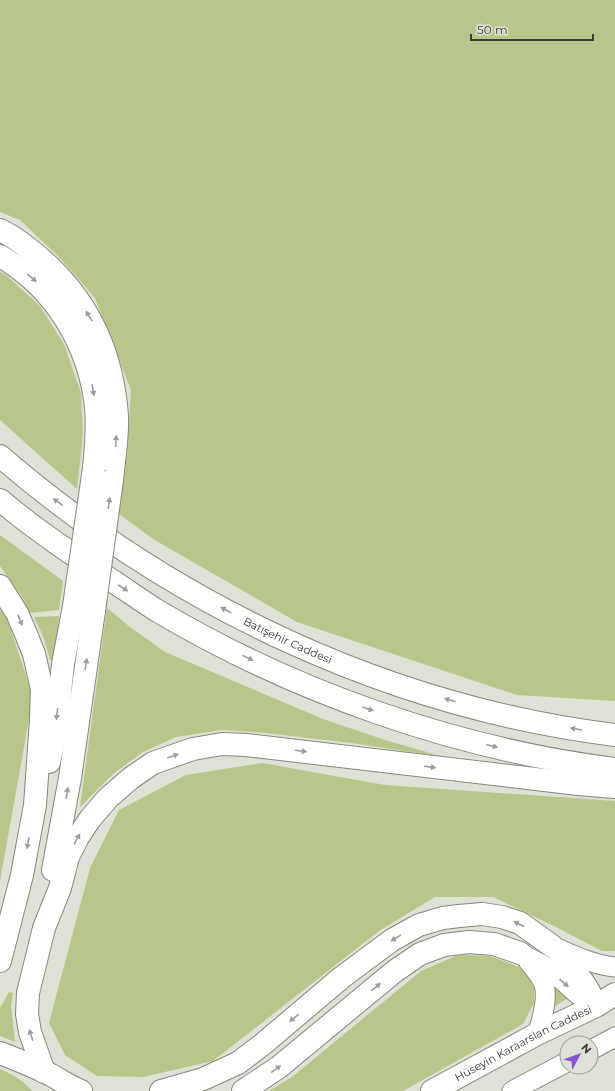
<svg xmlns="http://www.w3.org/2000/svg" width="615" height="1091" font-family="Montserrat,sans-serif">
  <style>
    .green { fill: #b9c689 }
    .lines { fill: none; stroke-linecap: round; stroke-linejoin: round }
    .minor-casing { stroke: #86897e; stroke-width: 21 }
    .secondary-casing { stroke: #86897e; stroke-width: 24 }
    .primary-casing { stroke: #86897e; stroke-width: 24 }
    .trunk-casing { stroke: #86897e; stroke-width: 24 }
    .minor { stroke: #fff; stroke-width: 19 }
    .secondary { stroke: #fff; stroke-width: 22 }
    .primary { stroke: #fff; stroke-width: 22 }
    .trunk { stroke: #fff; stroke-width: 22 }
    .trunk-bridge-casing { stroke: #86897e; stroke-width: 24; stroke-linecap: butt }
    .trunk-bridge { stroke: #fff; stroke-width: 22 }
    .oneway { fill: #9d9e9c }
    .labels { text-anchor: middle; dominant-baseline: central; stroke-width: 3.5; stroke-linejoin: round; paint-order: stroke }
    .street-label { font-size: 11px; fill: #3b3c38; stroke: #dee1d5 }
  </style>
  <rect width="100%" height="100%" fill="#dee1d5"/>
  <g class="green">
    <path d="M0,0H615V701L517,695L297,622L153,539L119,514L127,453L131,390L95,298L60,258L20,220L0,212Z"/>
    <path d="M0,272L7,276L40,306L64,344L81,393L83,435L77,489L0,420Z"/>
    <path d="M0,535L63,581L59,610L30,613L21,595L0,566Z"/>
    <path d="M107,608L130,627L165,652L323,719L385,740L444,757L351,743L266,733L222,730L176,737L143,752L113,774L80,807Z"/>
    <path d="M0,610L7,618L33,697L0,881Z"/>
    <path d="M59,616L54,660H50L43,636L34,617Z"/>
    <path d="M262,763L385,785L615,801V951H602L556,927L493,897H435L379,931L213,1061L143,1077L97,1076L65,1055L49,1023L90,868L119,810L186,775Z"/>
    <path d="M458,955L490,956L522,968L533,980L534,992V1003L523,1024L403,1091H269L292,1077L421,971Z"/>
    <path d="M555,979L571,996L554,1007Z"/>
    <path d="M9,992L13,993L11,1006L15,1042L0,1036V1008Z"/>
    <path d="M0,1069C12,1074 24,1081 32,1091H0Z"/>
  </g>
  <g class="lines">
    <defs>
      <g id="minor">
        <path d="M552,946C568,964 591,981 596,1006"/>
        <path d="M559,949C577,957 595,965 615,967"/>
        <path d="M520,953L547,967L577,994L596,1006"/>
        <path d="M528,961C534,968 539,974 543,982C549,995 542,1021 537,1034"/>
        <path d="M591,1050L615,1037"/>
        <path d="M512,1091L567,1062"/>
      </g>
      <g id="secondary">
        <path id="s1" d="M432,1091L537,1034L596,1006L615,994"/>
      </g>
      <g id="primary">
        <path d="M0,1053C18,1060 36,1067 53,1076C62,1081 70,1087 81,1091"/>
        <path d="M161,1091L203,1079L238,1063L263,1044L341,978L392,940L419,925L443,918L459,916L482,914L502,917L520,923L552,946"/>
        <path d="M243,1091L279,1067L395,971L420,954L444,945L469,942L494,944L520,953"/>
      </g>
      <g id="trunk">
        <path d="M0,230C19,239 36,254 51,268C93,309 113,358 117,416C118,437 114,459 112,480"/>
        <path d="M0,256C55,288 89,344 96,407C98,427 96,448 94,468"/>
        <path id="s2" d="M0,456C173,605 388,707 615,735"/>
        <path d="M0,500C33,528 69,552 105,576C122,587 139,599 156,610C294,692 456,749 615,769"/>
        <path d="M0,586L17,613L26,634L34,654L42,689L41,720L35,805L22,875L0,961"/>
        <path d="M49,762L56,731L63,664L74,606"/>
        <path d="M53,870L70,778L94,611"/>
        <path d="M44,1072L30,1032L27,1014L28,993L44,928L60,888L68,857L78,837L90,819L108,798L131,778L153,763L193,749L222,744L246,745L578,784L615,787"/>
      </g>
    </defs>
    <use href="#minor" class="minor-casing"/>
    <use href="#secondary" class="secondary-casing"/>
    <use href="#primary" class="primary-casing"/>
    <use href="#trunk" class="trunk-casing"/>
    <use href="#minor" class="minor"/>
    <use href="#secondary" class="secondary"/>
    <use href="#primary" class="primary"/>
    <use href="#trunk" class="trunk"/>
    <defs>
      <g id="trunk-bridge">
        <path d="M74,606L94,468"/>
        <path d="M94,611L112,480"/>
      </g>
    </defs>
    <use href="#trunk-bridge" class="trunk-bridge-casing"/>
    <use href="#trunk-bridge" class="trunk-bridge"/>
  </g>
  <defs><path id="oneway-solid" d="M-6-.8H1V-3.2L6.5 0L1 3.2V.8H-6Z"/></defs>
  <g class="oneway">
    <use href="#oneway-solid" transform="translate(32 278) rotate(41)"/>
    <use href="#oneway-solid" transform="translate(89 316) rotate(-122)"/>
    <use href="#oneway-solid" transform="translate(93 390) rotate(80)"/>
    <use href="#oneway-solid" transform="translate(116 441) rotate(-87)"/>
    <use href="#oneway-solid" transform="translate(58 502) rotate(-144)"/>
    <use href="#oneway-solid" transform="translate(109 503) rotate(-82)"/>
    <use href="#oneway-solid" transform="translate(123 588) rotate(33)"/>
    <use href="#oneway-solid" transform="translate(226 610) rotate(-153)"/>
    <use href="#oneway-solid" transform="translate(20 620) rotate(66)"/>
    <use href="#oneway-solid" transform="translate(248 658) rotate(26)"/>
    <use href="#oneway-solid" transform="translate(86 664) rotate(-81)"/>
    <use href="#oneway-solid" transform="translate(450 700) rotate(-164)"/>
    <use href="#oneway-solid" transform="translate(368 709) rotate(19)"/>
    <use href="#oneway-solid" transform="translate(57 714) rotate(96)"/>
    <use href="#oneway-solid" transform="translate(576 729) rotate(-170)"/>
    <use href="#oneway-solid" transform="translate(492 746) rotate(14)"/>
    <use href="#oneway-solid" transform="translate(301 751) rotate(7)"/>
    <use href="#oneway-solid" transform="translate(173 756) rotate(-20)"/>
    <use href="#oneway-solid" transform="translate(430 767) rotate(7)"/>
    <use href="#oneway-solid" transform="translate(67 793) rotate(-81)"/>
    <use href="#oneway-solid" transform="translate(77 839) rotate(-61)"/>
    <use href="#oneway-solid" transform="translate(28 843) rotate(101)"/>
    <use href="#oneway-solid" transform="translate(519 924) rotate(-153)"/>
    <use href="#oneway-solid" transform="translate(396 938) rotate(148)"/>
    <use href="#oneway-solid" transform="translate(564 983) rotate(41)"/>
    <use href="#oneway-solid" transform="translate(376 987) rotate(-40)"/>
    <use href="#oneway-solid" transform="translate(294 1018) rotate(141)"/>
    <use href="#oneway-solid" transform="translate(31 1035) rotate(-107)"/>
    <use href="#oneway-solid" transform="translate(276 1069) rotate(-36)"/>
  </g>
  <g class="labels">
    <g class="street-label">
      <text stroke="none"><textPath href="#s2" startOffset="343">Batışehir Caddesi</textPath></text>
      <text stroke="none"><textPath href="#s1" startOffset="103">Hüseyin Karaarslan Caddesi</textPath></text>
    </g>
  </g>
  <g transform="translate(579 1055) rotate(49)"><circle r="19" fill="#dee1d5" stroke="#9d9f96"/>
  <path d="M0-3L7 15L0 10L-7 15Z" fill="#8455ce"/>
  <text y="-6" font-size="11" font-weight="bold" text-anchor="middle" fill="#3b3c38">N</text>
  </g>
  <path d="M471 34v6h122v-6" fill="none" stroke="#3b3c38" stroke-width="2"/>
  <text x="477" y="34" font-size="12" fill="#3b3c38" stroke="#dee1d5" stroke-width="3" paint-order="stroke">50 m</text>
</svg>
